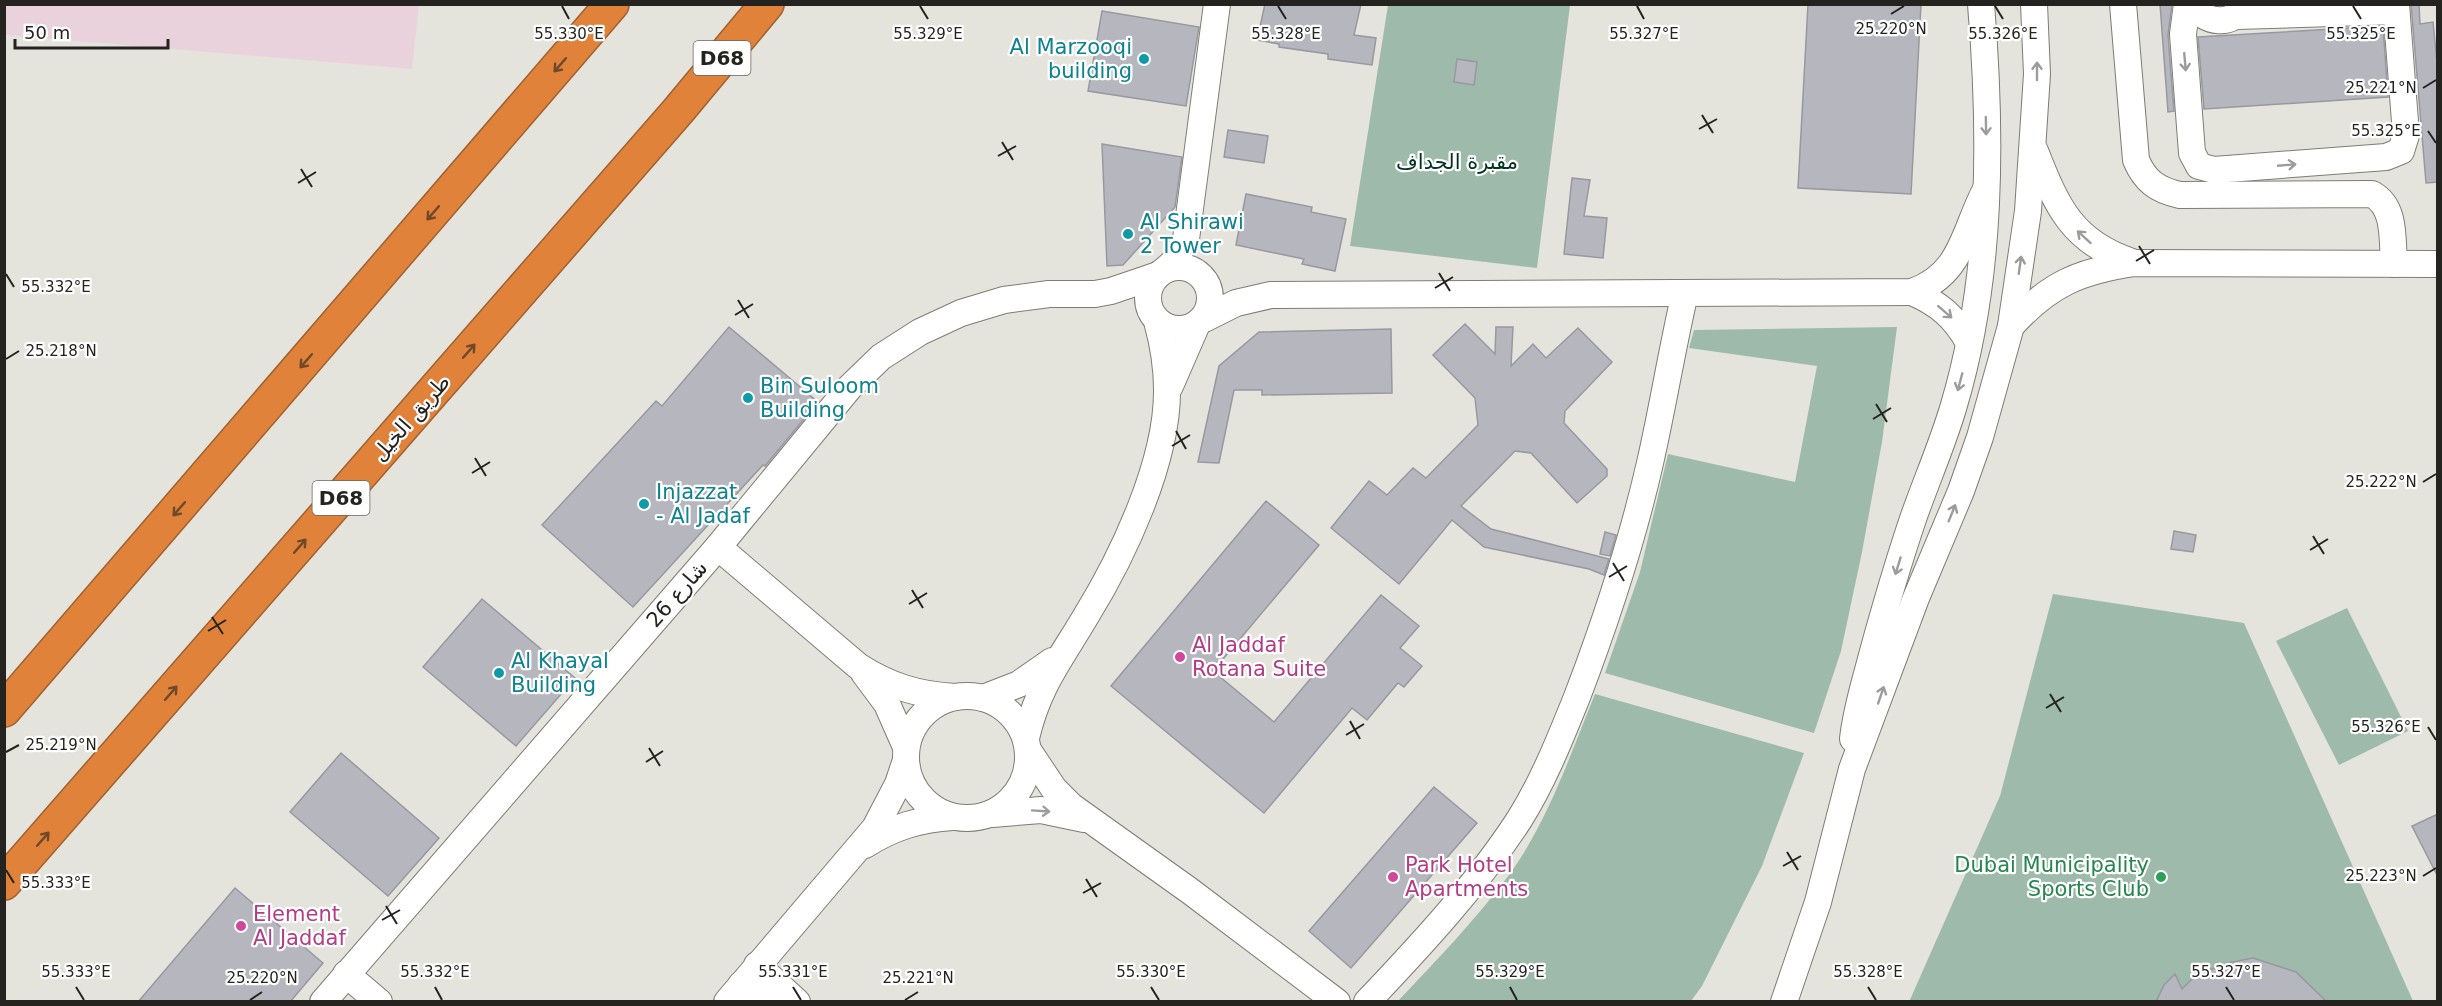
<svg xmlns="http://www.w3.org/2000/svg" width="2442" height="1006" font-family="'DejaVu Sans',Cairo,sans-serif">
  <style>
    .industrial { fill: #ead2dd }
    .green { fill: #9dbaaa }
    .building { fill: #b6b6be; stroke: #9898a0; stroke-width: 1.5 }
    .lines { fill: none; stroke-linecap: round; stroke-linejoin: round }
    .minor-casing { stroke: #7e7c75; stroke-width: 28 }
    .highway-casing { stroke: #9e6131; stroke-width: 36 }
    .minor { stroke: #fff; stroke-width: 26 }
    .highway { stroke: #e0823a; stroke-width: 33 }
    .oneway { stroke: #9c9c9b }
    .oneway2 { stroke: #6f492a }
    .ticks { fill: none; stroke: #242320; stroke-width: 2 }
    .culture-dot { fill: #0f9aa8; stroke: #fff; stroke-width: 2 }
    .hotel-dot { fill: #d1479c; stroke: #fff; stroke-width: 2 }
    .leisure-dot { fill: #2e9e5b; stroke: #fff; stroke-width: 2 }
    .labels { text-anchor: middle; dominant-baseline: central; stroke-width: 4.5; stroke-linejoin: round; paint-order: stroke }
    .shield { fill: #fff; stroke: #666563; stroke-width: 1.5 }
    .shield-label { font-size: 20px; font-weight: bold; fill: #242320 }
    .culture-label { font-size: 21px; fill: #0d838f; stroke: #fff; text-anchor: start }
    .park-label { font-size: 21px; fill: #013521; stroke: #fff }
    .street-label { font-size: 21px; fill: #242320; stroke: #fff }
    .hotel-label { font-size: 21px; fill: #b23c85; stroke: #fff; text-anchor: start }
    .leisure-label { font-size: 21px; fill: #27864d; stroke: #fff; text-anchor: end }
    .ticks-label { font-size: 15px; text-anchor: middle; fill: #242320; stroke: #fff; stroke-width: 4.5; stroke-linejoin: round; paint-order: stroke }
  </style>
  <rect width="100%" height="100%" fill="#e5e4dc"/>
  <path class="industrial" d="M4,5L5,4L419,5L412,69L5,35Z"/>
  <g class="green">
    <path d="M1388,5H1570L1537,268L1350,246Z"/>
    <path d="M1897,327L1882,442L1862,552L1841,651L1814,733L1605,673L1640,572L1668,454L1795,482L1817,366L1689,348L1694,330Z"/>
    <path d="M2053,594L2244,623L2413,1001L1909,1002L2000,796Z"/>
    <path d="M2347,608L2408,731L2339,765L2276,641Z"/>
    <path d="M1595,694L1804,753L1762,866L1702,986L1691,1001H1398C1437,960 1478,917 1512,871C1549,818 1571,753 1595,694Z"/>
  </g>
  <g class="building">
    <path d="M1265,4H1361L1354,35L1376,38L1372,65L1328,59V54L1279,47V44L1257,40Z"/>
    <path d="M1808,4H1921L1911,194L1798,188Z"/>
    <path d="M2160,4H2172L2168,35L2174,111L2168,112Z"/>
    <path d="M2411,4H2419L2420,24L2433,22L2438,72V182L2426,183Z"/>
    <path d="M1102,11L1199,27L1186,106L1088,91Z"/>
    <path d="M2383,26L2388,97L2204,109L2198,37Z"/>
    <path d="M1457,59L1477,62L1474,85L1454,82Z"/>
    <path d="M1228,130L1268,136L1264,163L1224,157Z"/>
    <path d="M1102,144L1182,157L1175,207L1123,265L1107,266Z"/>
    <path d="M1572,178L1590,180L1584,216L1607,218L1603,258L1564,254Z"/>
    <path d="M1246,194L1312,207L1311,212L1346,219L1335,271L1302,264L1304,259L1236,245Z"/>
    <path d="M1465,324L1495,354L1496,327H1513L1511,366L1533,344L1546,358L1578,328L1612,362L1565,411L1564,423L1607,469V476L1577,503L1531,453L1515,451L1461,506L1491,529L1609,559L1604,575L1589,569L1484,547L1452,520L1399,584L1331,528L1369,481L1387,495L1413,468L1426,478L1478,425L1475,398L1433,355Z"/>
    <path d="M729,327L818,402L765,466L763,465L633,607L542,525L656,401L662,406Z"/>
    <path d="M1391,329L1392,393L1262,395V390H1234L1219,463L1198,462L1219,366L1259,332Z"/>
    <path d="M1266,501L1319,545L1213,671L1274,722L1381,595L1419,626L1400,648L1422,666L1404,687L1398,683L1367,720L1352,708L1264,813L1111,686Z"/>
    <path d="M2174,531L2196,535L2193,552L2171,549Z"/>
    <path d="M1605,532L1616,535L1610,556L1600,554Z"/>
    <path d="M482,599L575,678L516,746L423,667Z"/>
    <path d="M341,753L439,838L388,896L290,812Z"/>
    <path d="M1434,787L1477,823L1351,968L1309,931Z"/>
    <path d="M2438,814V877L2412,826Z"/>
    <path d="M235,888L323,963L290,1002H138Z"/>
    <path d="M2253,958L2296,972L2327,1002H2156L2164,985L2175,974L2182,989L2196,975L2228,963Z"/>
  </g>
  <g class="lines">
    <defs>
      <g id="minor">
        <path d="M2123,4L2136,160C2145,181 2157,190 2180,195L2372,194C2396,207 2392,239 2394,264"/>
        <path d="M2187,4L2183,34L2192,153L2199,166L2214,170L2386,157L2401,151L2406,135L2396,4"/>
        <path d="M2192,4C2205,24 2232,27 2246,5"/>
        <path d="M2236,16L2396,11"/>
        <path d="M2035,151C2057,207 2072,242 2132,262"/>
        <circle cx="1179" cy="298" r="31"/>
        <path d="M1165,270L1175,261L1186,239L1217,4"/>
        <path d="M1912,292C1938,303 1955,317 1969,343"/>
        <path d="M1204,319L1236,303L1271,295L1912,292C1963,274 1963,232 1986,189"/>
        <path d="M2011,326C2049,284 2080,271 2135,263L2438,264"/>
        <path d="M1170,386L1197,324"/>
        <path d="M718,547L858,666C889,686 918,695 955,697"/>
        <path d="M864,673L887,704L906,747"/>
        <circle cx="967" cy="757" r="61"/>
        <path d="M983,698L1019,684L1052,661"/>
        <path d="M1026,738C1038,686 1060,660 1086,616C1123,556 1168,461 1167,389C1167,366 1163,343 1157,321"/>
        <path d="M1853,739C1856,711 1864,686 1871,659C1884,611 1898,563 1914,516C1927,479 1943,443 1954,405C1992,277 1992,137 1981,4"/>
        <path d="M1028,750L1054,789L1071,806L1190,891L1337,1002"/>
        <path d="M992,814L1041,810L1084,819"/>
        <path d="M865,845C893,827 920,819 953,817"/>
        <path d="M757,965L797,1002"/>
        <path d="M346,974L379,1002"/>
        <path d="M741,985L772,1002"/>
        <path d="M323,1002L718,547L849,388L881,357L920,332L961,313L1004,300L1049,294H1095L1111,291L1158,275"/>
        <path d="M727,1002L875,828L898,784L906,760"/>
        <path d="M1367,1002C1421,945 1476,886 1519,820C1543,782 1560,739 1577,697C1606,621 1632,542 1650,463C1663,406 1672,349 1685,293"/>
        <path d="M1784,1002L1818,902L1852,769L1916,598L1961,491L1980,437L2011,326L2028,211L2037,74L2034,4"/>
      </g>
      <g id="highway">
        <path d="M4,710L612,4"/>
        <path d="M4,883L678,111L767,4"/>
      </g>
    </defs>
    <use href="#minor" class="minor-casing"/>
    <use href="#highway" class="highway-casing"/>
    <use href="#minor" class="minor"/>
    <use href="#highway" class="highway"/>
  </g>
  <defs><path id="oneway-shaft" d="M-6 0H5M1.5-3L5.5 0L1.5 3" fill="none" stroke-width="1.6" stroke-linecap="round" stroke-linejoin="round" transform="scale(1.5)"/></defs>
  <g class="oneway">
    <use href="#oneway-shaft" transform="translate(2185 62) rotate(85)"/>
    <use href="#oneway-shaft" transform="translate(2037 71) rotate(-90)"/>
    <use href="#oneway-shaft" transform="translate(1986 126) rotate(89)"/>
    <use href="#oneway-shaft" transform="translate(2287 165) rotate(-5)"/>
    <use href="#oneway-shaft" transform="translate(2084 237) rotate(-138)"/>
    <use href="#oneway-shaft" transform="translate(2020 265) rotate(-82)"/>
    <use href="#oneway-shaft" transform="translate(1945 312) rotate(41)"/>
    <use href="#oneway-shaft" transform="translate(1960 382) rotate(105)"/>
    <use href="#oneway-shaft" transform="translate(1952 513) rotate(-68)"/>
    <use href="#oneway-shaft" transform="translate(1898 566) rotate(107)"/>
    <use href="#oneway-shaft" transform="translate(1881 695) rotate(-71)"/>
    <use href="#oneway-shaft" transform="translate(1041 811) rotate(4)"/>
  </g>
  <g class="oneway2">
    <use href="#oneway-shaft" transform="translate(560 65) rotate(131)"/>
    <use href="#oneway-shaft" transform="translate(433 213) rotate(131)"/>
    <use href="#oneway-shaft" transform="translate(469 351) rotate(-49)"/>
    <use href="#oneway-shaft" transform="translate(306 361) rotate(131)"/>
    <use href="#oneway-shaft" transform="translate(179 509) rotate(131)"/>
    <use href="#oneway-shaft" transform="translate(300 546) rotate(-49)"/>
    <use href="#oneway-shaft" transform="translate(171 693) rotate(-49)"/>
    <use href="#oneway-shaft" transform="translate(43 839) rotate(-49)"/>
  </g>
  <path class="ticks" d="M562,6L569,19M920,6L928,19M1278,6L1286,19M1637,6L1644,19M1995,6L2003,19M2353,6L2361,19M1891,14L1904,6M2423,88L2436,80M1702,115L1713,133M1699,129L1717,119M2428,131L2436,143M1002,142L1013,160M998,156L1016,146M301,169L312,187M298,183L316,172M2139,246L2150,264M2136,261L2154,250M1439,273L1450,291M6,274L14,287M1435,288L1453,277M738,300L749,318M735,315L753,304M6,359L19,351M1876,404L1887,422M1873,419L1891,408M1176,431L1186,449M1172,446L1190,435M475,458L486,476M472,473L490,462M2423,482L2436,474M2313,536L2324,554M2310,550L2328,539M1613,563L1624,581M1609,577L1627,566M912,590L923,608M909,604L927,593M212,617L223,634M208,631L226,620M2050,694L2061,712M2046,708L2064,697M1350,721L1360,739M2428,727L2436,740M1346,735L1364,724M649,748L660,766M6,752L19,745M646,762L663,751M1787,852L1798,870M1783,866L1801,856M6,870L14,883M2423,876L2436,868M1086,879L1097,897M1083,893L1101,883M386,906L397,924M382,920L400,910M76,987L84,1000M435,987L442,1000M793,987L801,1000M1151,987L1159,1000M1510,987L1517,1000M1868,987L1876,1000M2226,987L2234,1000M250,1000L262,992M905,1000L918,992"/>
  <g class="culture-dot">
    <circle cx="1144" cy="59" r="6"/>
    <circle cx="1128" cy="234" r="6"/>
    <circle cx="748" cy="398" r="6"/>
    <circle cx="644" cy="504" r="6"/>
    <circle cx="499" cy="673" r="6"/>
  </g>
  <g class="hotel-dot">
    <circle cx="1180" cy="657" r="6"/>
    <circle cx="1393" cy="877" r="6"/>
    <circle cx="241" cy="926" r="6"/>
  </g>
  <circle class="leisure-dot" cx="2161" cy="877" r="6"/>
  <g class="labels">
    <g class="shield">
      <rect x="693.5" y="41" width="57" height="34" rx="4.5"/>
      <rect x="312.5" y="481" width="57" height="34" rx="4.5"/>
    </g>
    <g class="shield-label">
      <text x="722" y="58">D68</text>
      <text x="341" y="498">D68</text>
    </g>
    <g class="culture-label">
      <text x="1132" y="47" text-anchor="end">Al Marzooqi<tspan x="1132" dy="24">building</tspan></text>
      <text x="1140" y="222">Al Shirawi<tspan x="1140" dy="24">2 Tower</tspan></text>
      <text x="760" y="386">Bin Suloom<tspan x="760" dy="24">Building</tspan></text>
      <text x="656" y="492">Injazzat<tspan x="656" dy="24">- Al Jadaf</tspan></text>
      <text x="511" y="661">Al Khayal<tspan x="511" dy="24">Building</tspan></text>
    </g>
    <g class="park-label">
      <text x="1457" y="162">مقبرة الجداف</text>
    </g>
    <g class="street-label">
      <text transform="translate(411 418) rotate(-49)">طريق الخيل</text>
      <text transform="translate(677 594) rotate(-49)">شارع 26</text>
    </g>
    <g class="hotel-label">
      <text x="1192" y="645">Al Jaddaf<tspan x="1192" dy="24">Rotana Suite</tspan></text>
      <text x="1405" y="865">Park Hotel<tspan x="1405" dy="24">Apartments</tspan></text>
      <text x="253" y="914">Element<tspan x="253" dy="24">Al Jaddaf</tspan></text>
    </g>
    <g class="leisure-label">
      <text x="2149" y="865">Dubai Municipality<tspan x="2149" dy="24">Sports Club</tspan></text>
    </g>
  </g>
  <g class="ticks-label">
    <text x="1891" y="34">25.220°N</text>
    <text x="1286" y="39">55.328°E</text>
    <text x="1644" y="39">55.327°E</text>
    <text x="2003" y="39">55.326°E</text>
    <text x="569" y="39">55.330°E</text>
    <text x="928" y="39">55.329°E</text>
    <text x="2361" y="39">55.325°E</text>
    <text x="2381" y="93">25.221°N</text>
    <text x="2386" y="136">55.325°E</text>
    <text x="56" y="292">55.332°E</text>
    <text x="61" y="356">25.218°N</text>
    <text x="2381" y="487">25.222°N</text>
    <text x="2386" y="732">55.326°E</text>
    <text x="61" y="750">25.219°N</text>
    <text x="2381" y="881">25.223°N</text>
    <text x="56" y="888">55.333°E</text>
    <text x="76" y="977">55.333°E</text>
    <text x="435" y="977">55.332°E</text>
    <text x="793" y="977">55.331°E</text>
    <text x="1151" y="977">55.330°E</text>
    <text x="1510" y="977">55.329°E</text>
    <text x="1868" y="977">55.328°E</text>
    <text x="2226" y="977">55.327°E</text>
    <text x="262" y="983">25.220°N</text>
    <text x="918" y="983">25.221°N</text>
  </g>
  <rect width="2442" height="1006" fill="none" stroke="#242320" stroke-width="12"/>
  <path d="M15 39v9h153v-9" fill="none" stroke="#242320" stroke-width="3"/>
  <text x="24" y="39" font-size="18" fill="#242320" stroke="#ffffff" stroke-width="4.5" paint-order="stroke">50 m</text>
</svg>
